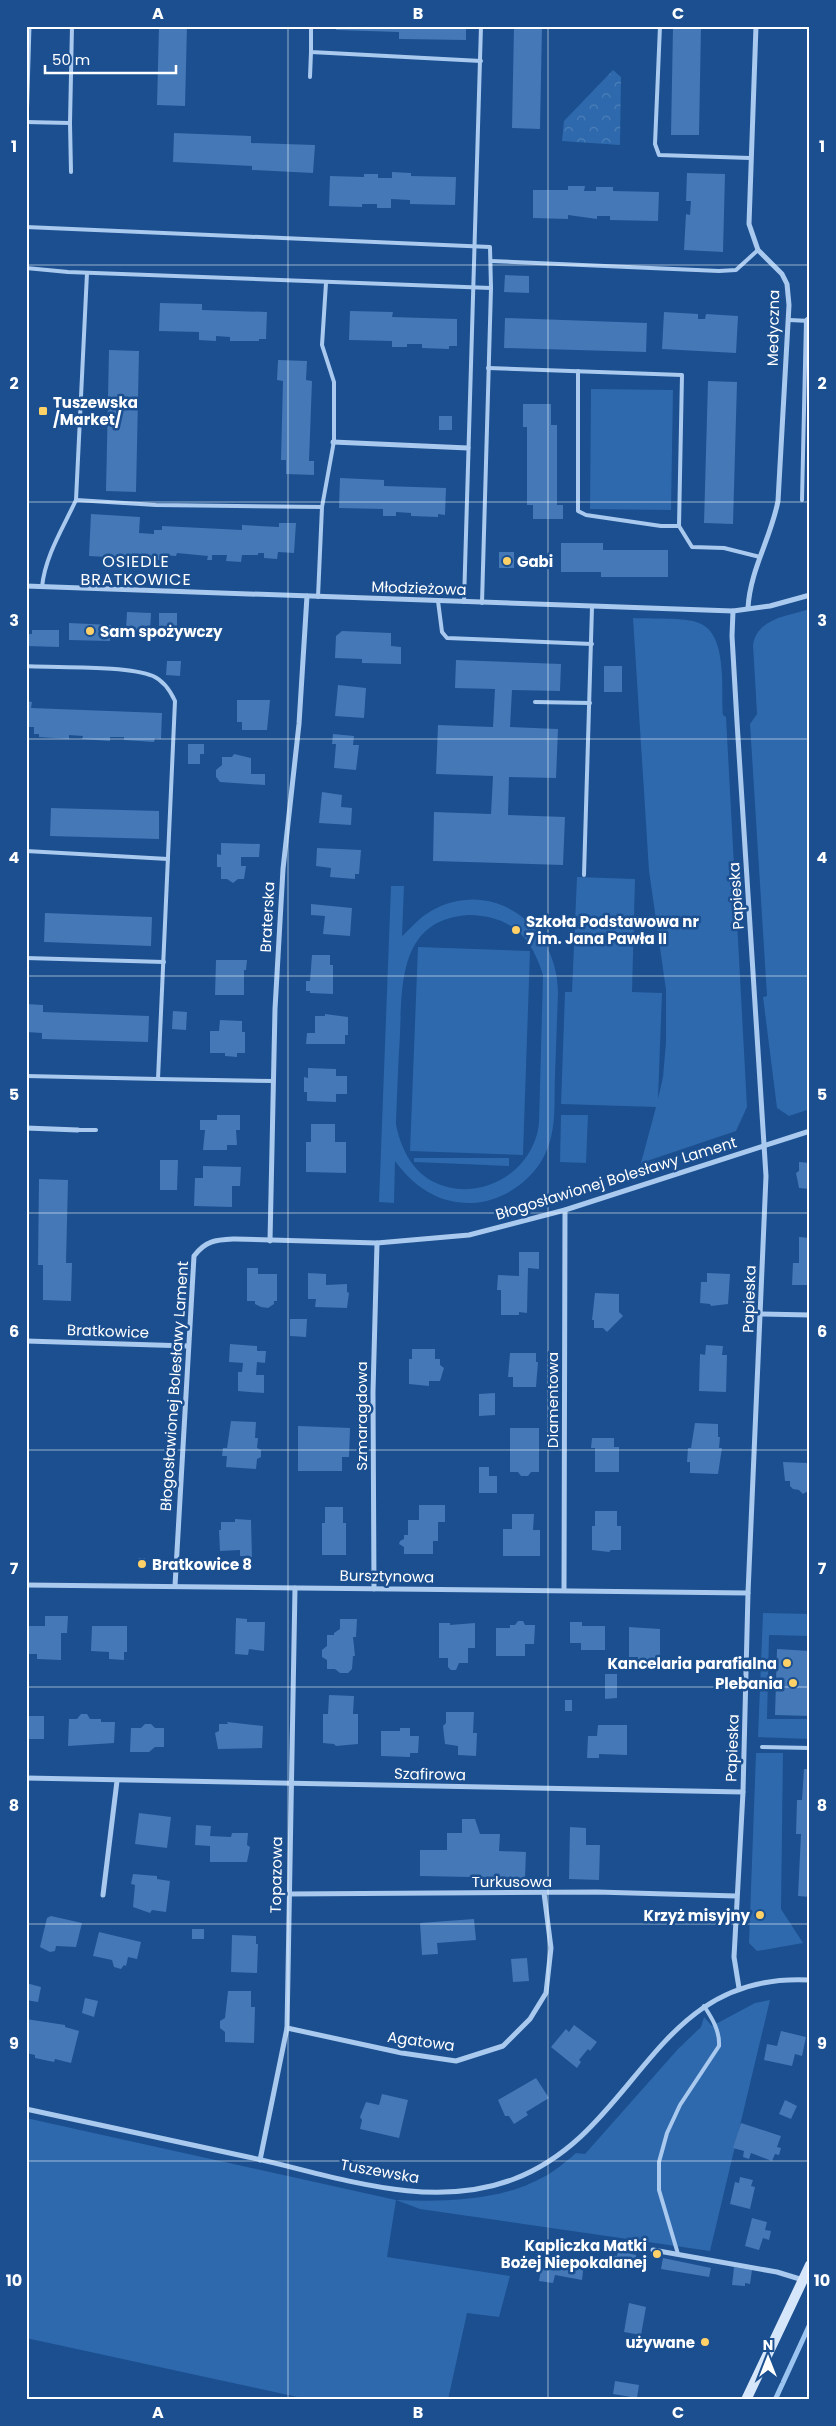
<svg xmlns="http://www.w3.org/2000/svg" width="836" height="2426" font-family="Poppins,sans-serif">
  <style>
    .grass { fill: #2e69ad; fill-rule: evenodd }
    .park { fill: url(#park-crowns) }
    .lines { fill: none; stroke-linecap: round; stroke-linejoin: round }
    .stream { stroke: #9cc4f0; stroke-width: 5 }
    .building { fill: #4478b7 }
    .lane { stroke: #a9c9ee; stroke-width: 4 }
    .street { stroke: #a9c9ee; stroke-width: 5 }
    .secondary { stroke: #d6e6fa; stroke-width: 10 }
    .grid { fill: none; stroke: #fff; stroke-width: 1; stroke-opacity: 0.55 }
    .poi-dot { fill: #ffd166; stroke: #1b4f8f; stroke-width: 2 }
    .labels { text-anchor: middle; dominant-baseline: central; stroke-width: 5; stroke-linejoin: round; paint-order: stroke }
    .street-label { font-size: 15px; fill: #fff; stroke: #1b4f8f }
    .poi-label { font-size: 15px; font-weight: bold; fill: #fff; stroke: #1b4f8f; text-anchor: start }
    .neighbourhood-label { font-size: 16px; letter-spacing: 1px; fill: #fff; stroke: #1b4f8f }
    .neatline { fill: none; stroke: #fff; stroke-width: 2 }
    .grid-label { font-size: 16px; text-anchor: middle; font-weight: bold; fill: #fff }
  </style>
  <defs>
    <pattern id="park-crowns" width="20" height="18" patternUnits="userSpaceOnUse" patternTransform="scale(1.25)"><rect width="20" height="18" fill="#2e69ad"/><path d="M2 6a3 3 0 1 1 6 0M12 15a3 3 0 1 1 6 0" fill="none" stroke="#4d80b9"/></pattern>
  </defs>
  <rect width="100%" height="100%" fill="#1b4f8f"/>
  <g class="grass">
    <path d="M591,389L673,390L671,510L590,509Z"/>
    <path d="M810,609V1109L789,1116L777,1108L763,997L767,996L750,724L757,714L753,645C757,618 788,616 810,609Z"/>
    <path d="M633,618C649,619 686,617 699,623C728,634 721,689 723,715L726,717L747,1107L736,1131L641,1163L656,1107L561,1104L565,992H572L577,877L635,879L632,992L662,993L658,1099L663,1077L666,1042V990L649,871Z"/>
    <path d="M391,886H404L402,936C412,927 419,918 431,911C493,876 558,926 558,993C557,1021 556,1049 555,1076C554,1096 556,1118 551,1137C543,1174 508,1201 472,1203C439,1204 414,1187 395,1161L394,1203L379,1202ZM469,915C511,916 531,936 543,975L539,1123C534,1173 478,1205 432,1181C411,1170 400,1146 396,1124C397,1095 398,1065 400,1035C402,982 400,919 469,915Z"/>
    <path d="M418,947L530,951L523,1155L410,1151Z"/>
    <path d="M561,1115H588L586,1163L560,1162Z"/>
    <path d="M414,1158H509V1166L414,1162Z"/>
    <path d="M763,1613L810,1614V1636L769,1635L767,1719H810V1739L758,1737Z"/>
    <path d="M756,1753H783L781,1909L803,1943L757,1951L749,1943Z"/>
    <path d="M770,2000L710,2251L420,2209L396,2200L387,2257L510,2276L499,2317L467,2313L448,2400H311L26,2338V2118L396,2200C449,2202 507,2201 552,2172C561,2166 569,2159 576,2153L585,2154L678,2049L701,2027L704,2017L712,2026L755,2003Z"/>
  </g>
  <path class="park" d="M613,70L621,77L620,145L562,141L564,121Z"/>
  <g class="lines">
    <path class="stream" d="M775,2400L810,2324"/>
  </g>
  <g class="building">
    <path d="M159,26H187L185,106L157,105Z"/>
    <path d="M336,26H466V40L399,39V32L336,30Z"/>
    <path d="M514,26H542L540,129L512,128Z"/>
    <path d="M673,26H701L699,135H671Z"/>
    <path d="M174,133L251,136V143L315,145L313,173L252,170V166L173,162Z"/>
    <path d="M392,172L411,173V176L456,177L455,205L410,204V200L391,199V208H377V204H362V207L329,206L330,176L364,177V174H378V178H392Z"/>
    <path d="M687,173L725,174L723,252L684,250L686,214L690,215L691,201H686Z"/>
    <path d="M568,186H585L584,191H596V187H613V191L659,192L658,221L610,220V216H597V219L568,215V219L533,218V190H568Z"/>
    <path d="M505,275L529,276V293L504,292Z"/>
    <path d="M160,303L202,304V310L267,312L266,339H259V341H230V337L216,336V341L199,340V332L159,331Z"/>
    <path d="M350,311L393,312L392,317L457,319V346H449V349L422,348V344H407V347H392V341L349,340Z"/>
    <path d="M664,312L698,314V319H705L706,314L738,316L736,353L662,349Z"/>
    <path d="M505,318L647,323L646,352L504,348Z"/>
    <path d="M109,350L139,351L136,492L106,491Z"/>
    <path d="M278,360L307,361L306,380L312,381L309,461H314V475L286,474V460H281L283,381L277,380Z"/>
    <path d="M708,381L737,382L733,524L704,523Z"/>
    <path d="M523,404H551V425H557V505H563V519H533V505H527V427H523Z"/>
    <rect x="439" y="416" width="13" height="14"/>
    <path d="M340,478L384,480V486L446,488L445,515L438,514V517L411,516V513L396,512V516H383V509L339,508Z"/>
    <path d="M91,514L140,517L139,533L154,534V530H162V526L242,530V525L279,527V523H296L294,553L278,552L277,559L264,558V553H258V555H242L241,562L226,561L227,555H212V560H207L208,556L177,553L176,556L161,555V560L89,556Z"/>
    <path d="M561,543H603V550H668V577H601V572H561Z"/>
    <rect x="499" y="552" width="15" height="16"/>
    <path d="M127,612L151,613L150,632L126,630Z"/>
    <path d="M159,613H177V627L159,626Z"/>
    <path d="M69,623L111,625L110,641L69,640Z"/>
    <path d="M32,630H59V647L26,646V634H32Z"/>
    <path d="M342,631L391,633V646L401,647V664L362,663V659L335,658L336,636Z"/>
    <path d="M456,660L561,664L560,691L512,690L510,727L558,729L556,778L509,777L508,815L565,817L563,865L433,861L434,812L491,814L493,776L436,774L438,725L493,727L495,689L455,688Z"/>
    <path d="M167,661H181L180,676L166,675Z"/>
    <rect x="604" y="666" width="18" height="26"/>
    <path d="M338,685L366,688L364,718L335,716Z"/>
    <path d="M237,700H270L267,730H242V722H237Z"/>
    <path d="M26,701L32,702L31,708L162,713L161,739L155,738L154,742L124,740V737H110V741L82,739L83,736L69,735V739L39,737V734H34V727H26Z"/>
    <path d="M333,734L354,736L353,745H359L356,770L334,768L336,744H332Z"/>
    <path d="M188,744H204V754H200V764H188Z"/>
    <path d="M234,754L251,758V774H265V785L220,782L216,777V770L222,765V757H232Z"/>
    <path d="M322,792L342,795L341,807L352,808L351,825L319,823Z"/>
    <path d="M51,808L159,811V839L50,836Z"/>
    <path d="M221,843L260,844L259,857H241V866H246L244,879H238L233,883L227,879H221V867H217V854L221,855Z"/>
    <path d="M317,848L361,850L359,874H355V879L330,877L331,868L316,866Z"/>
    <path d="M311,904L352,908L350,936L323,934L325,916L311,915Z"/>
    <path d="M45,913L152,917L151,946L44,942Z"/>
    <path d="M312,955H330V965H333V994L310,993V991H306V981H310Z"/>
    <path d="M216,960H247L246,970H244V995H215Z"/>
    <path d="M26,1004L43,1005V1012L149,1016L148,1042L42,1039V1033L26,1032Z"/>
    <path d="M173,1011L187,1012L186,1030L172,1029Z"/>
    <path d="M325,1014L348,1017V1035H345V1044H306L307,1033H315V1016H325Z"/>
    <path d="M220,1020L242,1021V1032H245V1053H237V1057L225,1056V1053H210V1031H219Z"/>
    <path d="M308,1068L336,1069V1076H347V1094H336V1102L307,1101V1092H304V1077L308,1078Z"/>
    <path d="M217,1115H240V1130H236L237,1145H227V1150H203L205,1130H200V1120H217Z"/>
    <path d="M311,1124H335V1142H346V1173L306,1172V1142H311Z"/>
    <path d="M160,1160H178L177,1190H160Z"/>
    <path d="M799,1162L810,1163V1189L799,1188L796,1173L799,1171Z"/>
    <path d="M203,1166L241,1167L240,1186H232V1207L194,1206L195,1178H203Z"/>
    <path d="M39,1179L68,1180L66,1263H72L71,1301L43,1300V1265H38Z"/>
    <path d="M799,1237L810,1238V1285H792L793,1263H799Z"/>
    <path d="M519,1252H539V1269L528,1268L527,1313L519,1312V1315H501V1290H497L498,1275L519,1276Z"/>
    <path d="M247,1268H258V1274H277V1301H274V1304L268,1308L261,1307L255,1304V1301H247Z"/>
    <path d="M308,1273L326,1274V1285L347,1284V1292L349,1293L347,1308L315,1307L316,1299H308Z"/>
    <path d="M707,1273L730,1274L728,1304L711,1306L710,1304L700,1303L701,1282H707Z"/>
    <path d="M595,1293L619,1294V1312L623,1316L607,1332L603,1328H594V1320H592Z"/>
    <path d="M290,1319H307L306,1337L290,1336Z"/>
    <path d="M230,1344L257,1346V1351H266L265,1363L257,1362L256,1375H264V1393L238,1391V1372H242L243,1363L229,1362Z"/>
    <path d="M706,1345L723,1346L722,1355H727L726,1392L699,1391L700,1354L705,1355Z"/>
    <path d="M412,1349H435V1359H440V1365L444,1368L440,1381H429V1386L409,1384V1359H412Z"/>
    <path d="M510,1353H536V1362H538L536,1387H513V1377H508Z"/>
    <path d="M495,1393V1415L479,1416V1394Z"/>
    <path d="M231,1421L256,1422L255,1438H258L257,1448L261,1450V1457L257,1459L256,1469L226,1467L227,1456H222L223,1448H227Z"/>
    <path d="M695,1423L718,1424V1437H720L719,1448H722L718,1474L690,1473V1462H687L688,1448H691Z"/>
    <path d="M298,1426L350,1428L349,1457H342V1471H298Z"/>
    <path d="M510,1428H539V1472H531L528,1476H521L518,1472H510Z"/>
    <path d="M592,1438H614V1447H619V1472H595V1448H591Z"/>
    <path d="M783,1462L808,1463L810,1490L803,1494L799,1490L793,1489L790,1486V1481H785Z"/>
    <path d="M479,1467H489V1476H497V1493H479Z"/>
    <path d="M419,1505H445V1522H438V1541H433V1554H404V1547L399,1544L400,1541L404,1539V1535H408V1520H419Z"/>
    <path d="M325,1507H343V1523H346V1555H322V1523H325Z"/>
    <path d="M595,1511H617V1526H621V1550H611L609,1552L592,1550V1526H595Z"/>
    <path d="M512,1514H534L533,1530H540V1556H503V1529H512Z"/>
    <path d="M235,1519L251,1520L252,1557L240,1556V1550L220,1551L219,1530H221V1522H235Z"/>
    <rect x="139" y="1558" width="6" height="11"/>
    <path d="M45,1616H68L67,1633H61V1660L37,1659V1654H26L28,1626H45Z"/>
    <path d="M236,1618L247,1619V1622H265L264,1651L249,1649L248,1655L235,1654Z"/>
    <path d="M340,1619H357L356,1637H353L355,1656H353L352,1669L348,1673H340L335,1669H327V1660L322,1657V1650L327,1646V1635H334V1633L340,1629Z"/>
    <path d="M518,1621H523L525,1625H535L534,1644H525V1656H496V1628H510V1625H515Z"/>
    <path d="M570,1622H582V1626H605V1650H581V1643H570Z"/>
    <path d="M439,1623H450V1625L475,1623V1648H468V1663H459L456,1670H451L448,1667V1658H439Z"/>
    <path d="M92,1626H127V1652H124V1660L109,1659V1652L91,1651Z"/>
    <path d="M629,1627L660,1629V1659L647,1661V1659H638V1657H629Z"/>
    <path d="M777,1649L810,1651V1716L775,1715Z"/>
    <path d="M605,1674H617V1698L605,1699Z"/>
    <path d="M329,1695L354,1696L353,1714H358V1744L336,1746L334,1744L323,1743V1714H328Z"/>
    <rect x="565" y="1700" width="7" height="11"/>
    <path d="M446,1712H474L473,1733H477L476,1756L458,1755V1746L445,1744L443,1726L446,1723Z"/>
    <path d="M81,1714H87L90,1719H101V1722H115L114,1743L68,1746L69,1719H77Z"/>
    <rect x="26" y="1716" width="18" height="23"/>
    <path d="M227,1722L263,1726L262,1748L218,1749L215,1733L219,1731V1724H228Z"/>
    <path d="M145,1724H151L155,1728H164V1747H155L149,1752H130L131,1728H141Z"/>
    <path d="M598,1725H627V1755L599,1754V1758H587L588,1736H597Z"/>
    <path d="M400,1728H410V1736H419L418,1753H410V1757L381,1756V1731H400Z"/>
    <path d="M804,1769H810V1897L798,1896L801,1834H796L797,1800H802Z"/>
    <path d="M139,1813L171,1817L167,1848L135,1844Z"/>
    <path d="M462,1819H475L480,1834H500L499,1851L526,1852L525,1878L420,1876V1850H447V1833H462Z"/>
    <path d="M196,1825L211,1826L210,1836L231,1837L232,1833H248L247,1845L250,1847L247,1862H210V1846L195,1845Z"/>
    <path d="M570,1827L586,1828V1845H600L599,1880L569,1879Z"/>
    <path d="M133,1874L157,1876V1879L170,1881L166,1912L152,1910L150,1913L133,1907L135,1885L131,1884Z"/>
    <path d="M51,1916L82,1923L76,1947L56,1946L55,1951L50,1952L40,1947L47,1918Z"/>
    <path d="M474,1919L476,1940L437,1943L438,1954L422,1955L420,1923Z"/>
    <rect x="192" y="1929" width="12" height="10"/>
    <path d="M99,1932L141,1942L137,1959L128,1957L126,1966L124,1965L121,1969L114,1967L112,1960L93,1956Z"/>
    <path d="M232,1935L256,1936V1944H258L257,1973L231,1972Z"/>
    <path d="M527,1958L529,1981L513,1982L511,1959Z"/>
    <path d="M26,1983L41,1987L38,2002L26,2000Z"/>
    <path d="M228,1991H251V2007H255L254,2043L225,2042V2032L220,2028V2021L225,2018Z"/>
    <path d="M85,1998L98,2001L94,2017L82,2013Z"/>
    <path d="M26,2019L65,2025V2027L79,2031L71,2063L55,2059L54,2062L35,2058V2055L26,2053Z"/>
    <path d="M574,2025L597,2042L590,2051L588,2049L579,2060L581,2062L577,2068L551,2047L566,2029L569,2032Z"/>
    <path d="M781,2031L806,2037L802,2056L795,2054L792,2066L764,2060L767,2044L777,2046Z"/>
    <path d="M536,2078L549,2098L526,2112L528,2115L514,2124L509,2116H505L498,2100Z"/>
    <path d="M382,2094L408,2100L399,2138L360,2129L362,2120L360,2117L366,2102L379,2105Z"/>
    <path d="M785,2100L797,2106L791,2119L779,2114Z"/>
    <path d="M741,2123L781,2136L777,2147L781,2148L779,2155L775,2154L772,2161L751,2153L749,2159L743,2157L744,2151L733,2148Z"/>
    <path d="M740,2177L753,2180L751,2186L755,2187L750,2209L730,2204L735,2182L739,2183Z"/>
    <path d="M752,2218L767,2222L765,2230L771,2231L769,2240L763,2238L759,2250L745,2246Z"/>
    <path d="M618,2251L636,2255V2260L642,2261L640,2270L605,2264L607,2255L617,2256Z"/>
    <path d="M543,2257L584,2263L582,2280L555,2275L553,2283L539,2281Z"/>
    <path d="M663,2258L711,2268L709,2277L661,2269Z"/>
    <path d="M734,2267L752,2270L750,2284L745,2283V2286L732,2285Z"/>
    <path d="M629,2303L646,2307L641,2335L624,2332Z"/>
    <path d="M615,2381L639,2385L637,2398L613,2394Z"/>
  </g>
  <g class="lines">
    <g class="lane">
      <path d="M311,26V52L481,61"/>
      <path d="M660,26L655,144L659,155L750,158"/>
      <path d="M310,77L311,52"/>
      <path d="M26,122L70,123L72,26"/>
      <path d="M70,123L71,172"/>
      <path d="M26,227L490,247L491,288L482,603"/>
      <path d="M491,261L719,271L736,270L758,250"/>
      <path d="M26,268L68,272L491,288"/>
      <path d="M789,320L810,321"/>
      <path d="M488,368L682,375L679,526L692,547L724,548L760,557"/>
      <path d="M578,371V511L586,515L661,526H679"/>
      <path d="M76,500L87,273"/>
      <path d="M802,500L806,320L810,317"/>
      <path d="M322,507L334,441V382L322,345L326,283"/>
      <path d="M42,587C45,556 63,528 76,500L156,505L322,507L318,597"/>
      <path d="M438,601L442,632L447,638L592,644"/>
      <path d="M464,602L481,26"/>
      <path d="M26,666C57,668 127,665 153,676C164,681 170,690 175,701L158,1079L26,1076"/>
      <path d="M535,702L590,703"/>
      <path d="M26,851L168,859"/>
      <path d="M584,875L592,607"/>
      <path d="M26,958L164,962"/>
      <path d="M158,1079L273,1081"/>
      <path d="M78,1130H96"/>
      <path d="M762,1747L810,1748"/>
      <path d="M678,2254L659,2190V2162L667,2133L680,2105L719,2046C720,2031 712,2018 704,2006"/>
    </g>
    <g class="street">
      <path d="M26,125L29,26"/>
      <path d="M333,442L468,448"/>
      <path d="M26,586L733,611L770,606L810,595"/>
      <path d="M748,608C750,570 771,538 778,501L789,305L787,284L782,274L758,250L749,224L756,26"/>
      <path d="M733,611L732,636L737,722L766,1176L748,1593L743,1792L734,1957L739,1988"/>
      <path d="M26,1128L78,1130"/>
      <path d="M270,1241L275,1009L283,869L299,724L307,596"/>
      <path d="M761,1314L810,1315"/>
      <path d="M26,1341L188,1346"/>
      <path d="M26,1585L748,1593"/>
      <path d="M175,1586L194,1256C206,1240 216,1240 235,1239L377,1243L469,1235L565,1210L810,1131"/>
      <path d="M374,1589L373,1392L377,1243"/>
      <path d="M564,1590L565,1210"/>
      <path d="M26,1778L743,1792"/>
      <path d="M288,1894L597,1892L736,1896"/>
      <path d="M103,1895L117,1781"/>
      <path d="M287,2028L402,2053L456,2061L503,2046L530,2019L546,1993L551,1948L544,1893"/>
      <path d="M26,2109C100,2125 174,2141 248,2157C333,2175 428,2212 514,2179C640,2131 652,1971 810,1980"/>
      <path d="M260,2160L287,2028L295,1588"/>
      <path d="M653,2250L777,2272L803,2280"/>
    </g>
    <path class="secondary" d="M746,2400L810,2265"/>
  </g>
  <path class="grid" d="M288,26V2400M548,26V2400M26,265H810M26,502H810M26,739H810M26,976H810M26,1213H810M26,1450H810M26,1687H810M26,1924H810M26,2161H810"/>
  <g class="poi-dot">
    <rect x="38" y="406" width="10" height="10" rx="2.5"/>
    <circle cx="507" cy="561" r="5"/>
    <circle cx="90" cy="631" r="5"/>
    <circle cx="516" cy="930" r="5"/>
    <circle cx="142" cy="1564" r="5"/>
    <circle cx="787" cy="1663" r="5"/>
    <circle cx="793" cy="1683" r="5"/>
    <circle cx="760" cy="1915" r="5"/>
    <circle cx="657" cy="2254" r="5"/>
    <circle cx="705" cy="2342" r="5"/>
  </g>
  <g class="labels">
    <g class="street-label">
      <text transform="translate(773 328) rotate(-89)">Medyczna</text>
      <text transform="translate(419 588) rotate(2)">Młodzieżowa</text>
      <text transform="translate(736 896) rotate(-94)">Papieska</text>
      <text transform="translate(267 917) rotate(-87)">Braterska</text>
      <text transform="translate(616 1178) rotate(-17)">Błogosławionej Bolesławy Lament</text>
      <text transform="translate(749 1299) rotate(-88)">Papieska</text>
      <text transform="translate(108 1331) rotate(2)">Bratkowice</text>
      <text transform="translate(174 1386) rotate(-86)">Błogosławionej Bolesławy Lament</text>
      <text transform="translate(552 1400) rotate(-90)">Diamentowa</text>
      <text transform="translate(361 1416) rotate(-90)">Szmaragdowa</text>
      <text transform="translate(387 1576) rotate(1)">Bursztynowa</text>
      <text transform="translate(732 1748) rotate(-88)">Papieska</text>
      <text transform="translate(430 1774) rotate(1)">Szafirowa</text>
      <text transform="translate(276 1875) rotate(-89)">Topazowa</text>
      <text x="512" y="1881">Turkusowa</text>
      <text transform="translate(421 2041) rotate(8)">Agatowa</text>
      <text transform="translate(380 2171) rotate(10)">Tuszewska</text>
    </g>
    <g class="poi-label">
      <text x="53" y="402">Tuszewska<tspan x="53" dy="17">/Market/</tspan></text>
      <text x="517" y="561">Gabi</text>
      <text x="100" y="631">Sam spożywczy</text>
      <text x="526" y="921">Szkoła Podstawowa nr<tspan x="526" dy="17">7 im. Jana Pawła II</tspan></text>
      <text x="152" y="1564">Bratkowice 8</text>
      <text x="777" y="1663" text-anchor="end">Kancelaria parafialna</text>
      <text x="783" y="1683" text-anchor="end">Plebania</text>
      <text x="750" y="1915" text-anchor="end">Krzyż misyjny</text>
      <text x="647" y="2245" text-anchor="end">Kapliczka Matki<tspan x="647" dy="17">Bożej Niepokalanej</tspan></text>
      <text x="695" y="2342" text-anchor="end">używane</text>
    </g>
    <g class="neighbourhood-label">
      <text x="136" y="561">OSIEDLE<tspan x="136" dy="18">BRATKOWICE</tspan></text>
    </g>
  </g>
  <rect width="836" height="2426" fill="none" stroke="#1b4f8f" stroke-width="55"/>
  <g transform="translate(768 2358)" stroke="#1b4f8f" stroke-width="4" paint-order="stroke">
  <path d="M0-4L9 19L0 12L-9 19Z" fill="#ffffff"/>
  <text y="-8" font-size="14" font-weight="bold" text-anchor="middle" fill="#ffffff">N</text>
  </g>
  <path d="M45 65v8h131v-8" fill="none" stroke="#ffffff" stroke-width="2.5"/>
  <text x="52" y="65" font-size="15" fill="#ffffff" stroke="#1b4f8f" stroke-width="4" paint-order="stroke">50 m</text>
  <rect x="28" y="28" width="780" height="2370" class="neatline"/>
  <g class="grid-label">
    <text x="158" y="19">A</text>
    <text x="418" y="19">B</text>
    <text x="678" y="19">C</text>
    <text x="14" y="152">1</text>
    <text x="822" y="152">1</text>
    <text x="14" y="389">2</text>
    <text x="822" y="389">2</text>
    <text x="14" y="626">3</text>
    <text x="822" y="626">3</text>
    <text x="14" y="863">4</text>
    <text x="822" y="863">4</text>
    <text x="14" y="1100">5</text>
    <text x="822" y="1100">5</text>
    <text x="14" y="1337">6</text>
    <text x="822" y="1337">6</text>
    <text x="14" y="1574">7</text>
    <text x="822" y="1574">7</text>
    <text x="14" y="1811">8</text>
    <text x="822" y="1811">8</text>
    <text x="14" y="2049">9</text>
    <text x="822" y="2049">9</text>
    <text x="14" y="2286">10</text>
    <text x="822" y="2286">10</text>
    <text x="158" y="2418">A</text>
    <text x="418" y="2418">B</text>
    <text x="678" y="2418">C</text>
  </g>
</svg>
